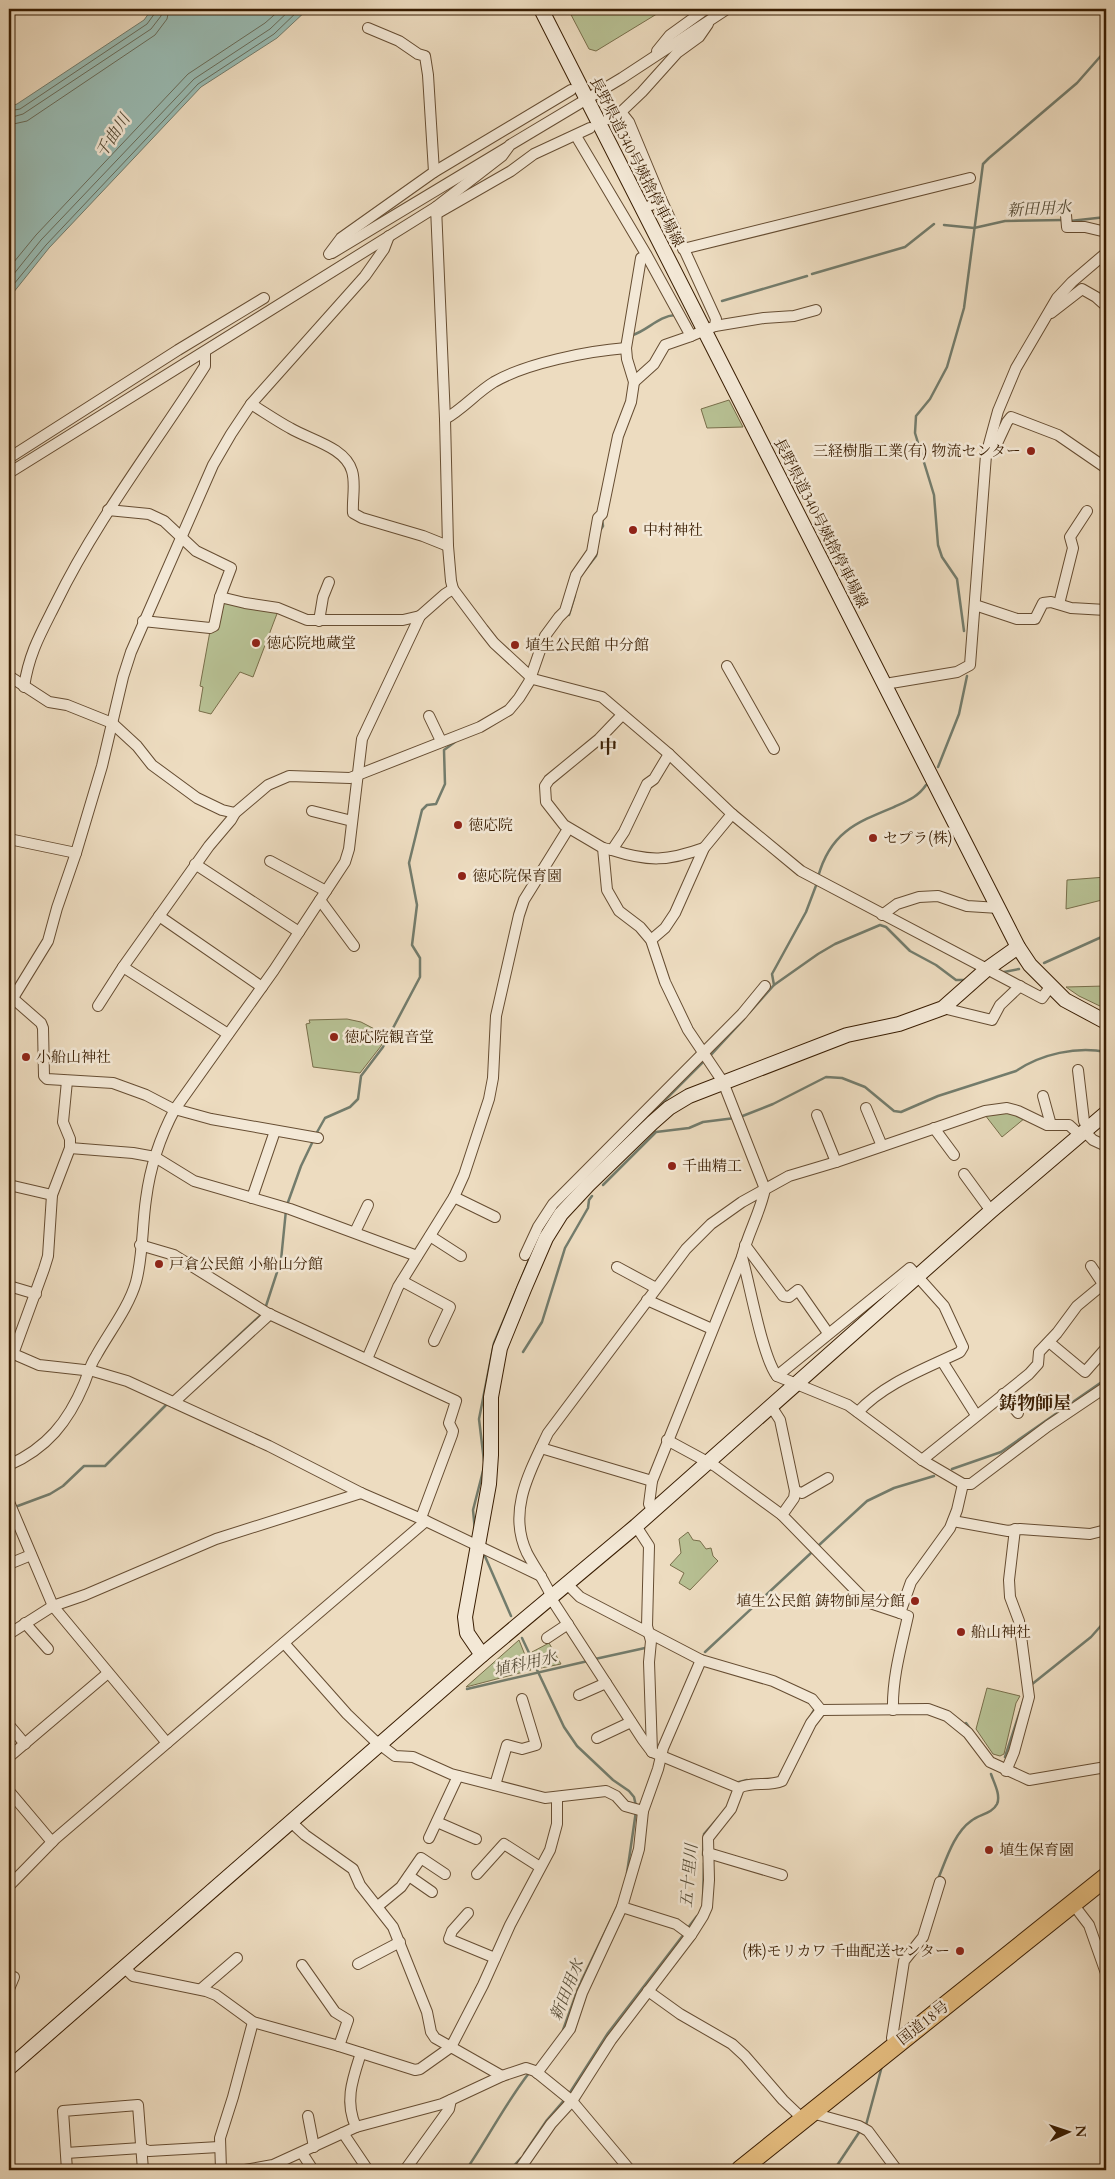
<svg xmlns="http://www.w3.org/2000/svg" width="1115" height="2179" font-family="Cardo,'Noto Serif JP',serif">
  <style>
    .green { fill: #b7c093; stroke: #786e4a }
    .water { fill: #99bbb3; stroke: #737c6c }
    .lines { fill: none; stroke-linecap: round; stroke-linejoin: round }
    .shore { stroke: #696c5a; stroke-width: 1 }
    .stream { stroke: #737c6c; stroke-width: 2.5 }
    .street-casing { stroke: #664d32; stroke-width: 12 }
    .secondary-casing { stroke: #391d02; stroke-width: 16 }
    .highway-casing { stroke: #391d02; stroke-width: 20 }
    .street { stroke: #f3e8d6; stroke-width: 10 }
    .secondary { stroke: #f3e8d6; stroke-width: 14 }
    .highway { stroke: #e6be80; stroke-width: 18 }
    .poi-dot { fill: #8f2418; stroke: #f3e8d6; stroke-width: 2 }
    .labels { text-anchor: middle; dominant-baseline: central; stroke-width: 5; stroke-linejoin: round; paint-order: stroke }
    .street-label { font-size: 15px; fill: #391d02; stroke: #f3e8d6 }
    .poi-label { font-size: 15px; fill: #391d02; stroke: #f3e8d6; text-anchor: start }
    .water-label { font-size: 16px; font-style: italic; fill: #564c37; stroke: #f3e8d6 }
    .quarter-label { font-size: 18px; font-weight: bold; fill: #391d02; stroke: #f3e8d6 }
  </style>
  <rect width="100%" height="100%" fill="#eddcc0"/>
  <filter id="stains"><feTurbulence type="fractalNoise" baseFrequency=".004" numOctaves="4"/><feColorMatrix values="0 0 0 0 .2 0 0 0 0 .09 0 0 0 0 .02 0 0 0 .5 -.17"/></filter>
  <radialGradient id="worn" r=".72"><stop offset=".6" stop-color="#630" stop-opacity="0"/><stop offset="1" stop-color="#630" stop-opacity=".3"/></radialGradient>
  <g class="green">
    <path d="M568,9H658L660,12L596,51L589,49Z"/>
    <path d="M729,400L743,427L707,428L701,409Z"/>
    <path d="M225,602L278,611L253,677L240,672L211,714L199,711L203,687L200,686L210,631L221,604Z"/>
    <path d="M1106,877V899L1066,909L1067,880Z"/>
    <path d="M1105,986L1104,1008L1079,996L1066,987Z"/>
    <path d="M347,1019L361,1022L386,1035L381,1046L360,1073L313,1067L306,1024L310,1023L309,1020Z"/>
    <path d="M1006,1112L1025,1118L1002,1137L985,1115Z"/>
    <path d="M688,1532L693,1540L700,1541L706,1549L711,1548L713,1556L718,1561L690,1590L679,1583L684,1573L670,1565L681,1553L679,1539Z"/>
    <path d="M519,1640L531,1670L466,1687Z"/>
    <path d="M549,1643L561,1664L541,1668L532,1652Z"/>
    <path d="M987,1688L1020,1696L1016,1703L1004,1754L1000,1756L993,1754L976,1729Z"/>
  </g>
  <path class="water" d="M152,9H308L277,38L201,87L49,248L9,298V107L17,104L144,20Z"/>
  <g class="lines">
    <g class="shore">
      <path d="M9,111L20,109L147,24L155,13L156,9"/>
      <path d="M9,118L23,114L151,29L161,16L162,9"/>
      <path d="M9,125L27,121L155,35L167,19L169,9"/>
      <path d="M9,268L36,235L188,74L265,23L281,9"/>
      <path d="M9,280L41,240L194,79L270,29L291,9"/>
      <path d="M9,290L46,245L198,84L274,34L300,9"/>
    </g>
    <g class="stream">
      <path d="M1070,221L1106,217"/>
      <path d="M944,225L974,228L1005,221L1063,220"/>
      <path d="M812,274L905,247L934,224"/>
      <path d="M722,301L807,276"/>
      <path d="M633,335C648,330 659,316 675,315"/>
      <path d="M601,529L603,526L602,519"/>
      <path d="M585,570L596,556L597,552"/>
      <path d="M569,615L575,595"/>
      <path d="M964,631L957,579L942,557L938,545L934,495L915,433L916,416L930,399L947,367L964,308L983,164L989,158L1077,83L1106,50"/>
      <path d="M938,767L959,714L967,676"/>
      <path d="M818,877C830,833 855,823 894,807C907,801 918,797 926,785"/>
      <path d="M1044,963L1106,935"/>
      <path d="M1004,972L1019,969"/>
      <path d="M774,985L772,974L806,912L817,883"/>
      <path d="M749,1013L774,985L818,954L835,944L880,925L886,927L910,951L936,965L956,980H965"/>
      <path d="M710,1056L744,1019"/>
      <path d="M740,1117L773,1104L826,1077L842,1078L865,1087L894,1111L901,1112L938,1096L1016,1071C1041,1054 1077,1046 1106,1052"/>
      <path d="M316,1134L325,1118L350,1107L358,1099L361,1076L383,1047L420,977V958L412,945L417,905L409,863L422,810L427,805L436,804L445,784L444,750L455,742"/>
      <path d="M625,1140L704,1061"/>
      <path d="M603,1185L656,1132L689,1128L703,1122L735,1118"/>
      <path d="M287,1205L301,1166L313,1141"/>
      <path d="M554,1211L569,1195"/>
      <path d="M539,1237L547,1222"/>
      <path d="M265,1309L281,1260L286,1210"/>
      <path d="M523,1352L542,1322L565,1248L588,1208L589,1200L592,1196"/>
      <path d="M191,1380L262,1314"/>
      <path d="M484,1461L479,1419L494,1343L532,1253"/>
      <path d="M952,1469L1001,1452L1106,1379"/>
      <path d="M15,1507L50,1494L63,1486L84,1466H105L167,1404"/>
      <path d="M475,1531L473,1510L483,1471"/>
      <path d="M818,1546L867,1501L894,1488L934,1476"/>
      <path d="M484,1554L511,1616"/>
      <path d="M522,1638L564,1727L577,1746L613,1780L629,1791L634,1797L636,1806"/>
      <path d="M705,1652L811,1553"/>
      <path d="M595,1659L645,1648"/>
      <path d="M1031,1685L1091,1637L1106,1620"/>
      <path d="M467,1689L588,1661"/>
      <path d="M810,1717L814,1710L818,1709"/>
      <path d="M966,1723L971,1730"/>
      <path d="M1005,1757L1024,1699"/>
      <path d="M737,1785L739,1782L747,1780"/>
      <path d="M703,1855L704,1834L718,1818"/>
      <path d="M627,1873L636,1811"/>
      <path d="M938,1879C946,1860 954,1833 971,1821C979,1814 992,1814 997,1804C1001,1795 994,1783 991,1774"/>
      <path d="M703,1900L704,1863"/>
      <path d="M687,1929L697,1916"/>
      <path d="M563,2030L579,1986L617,1907"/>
      <path d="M569,2094L608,2033L684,1934"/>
      <path d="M866,2125L882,2066"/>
      <path d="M524,2154L547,2120L566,2098"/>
      <path d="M466,2170C488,2138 505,2104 529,2073"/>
      <path d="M510,2170L521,2158"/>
      <path d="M834,2170L860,2131"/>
    </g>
    <defs>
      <g id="street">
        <path d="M657,51L670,35L706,9"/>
        <path d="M608,119L621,112L642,92L677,53L699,37L708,24"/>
        <path d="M576,136L646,254L691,336L715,326L716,319L661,199L629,122L621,112"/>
        <path d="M434,172L571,90"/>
        <path d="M651,205L661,199"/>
        <path d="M436,207L445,419L448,546L451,581L453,589L483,629L494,643L533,679L602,697L669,754L732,814L801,871L1042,998L1050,987"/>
        <path d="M436,214L511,171L534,154L590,128"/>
        <path d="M1066,215L1067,227H1085L1106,232"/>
        <path d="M683,249L970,178"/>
        <path d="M332,253L508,147"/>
        <path d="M329,254L341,238L434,172L428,75L425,56L418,54L399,41L368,28"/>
        <path d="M1051,313L1082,289L1096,297L1106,306"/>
        <path d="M715,326L764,318L794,316L816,310"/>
        <path d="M634,382L654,364L665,345L691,336"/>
        <path d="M251,404C264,412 277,421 290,428C310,440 345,447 352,471C356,484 352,499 353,513L362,518L423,536L448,546"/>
        <path d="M445,419C463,409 476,393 494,382C527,363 588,351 626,348"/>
        <path d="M986,455L993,452L1007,422L1011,417L1058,435L1106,468"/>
        <path d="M9,458L178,350L264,298"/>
        <path d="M9,473L436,207L502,156L510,145L622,78L727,9"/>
        <path d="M108,510L149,514L164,521L196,551L231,568L220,597"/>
        <path d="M1059,604L1073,548L1070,537L1087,511"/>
        <path d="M975,605L1017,619H1035L1043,603L1051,602L1071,608L1106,610"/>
        <path d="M143,621L210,628L214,626L220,597L245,603L278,608L307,620H403L420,616"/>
        <path d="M319,621L323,597L329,582"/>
        <path d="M727,666L774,749"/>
        <path d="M9,676L49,702L67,705L112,723L137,746L152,765L197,798L222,810L235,813"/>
        <path d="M886,686L891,683L957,672L970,665L986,455L998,411L1016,368L1057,298L1072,282L1106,253"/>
        <path d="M24,687C29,653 41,633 56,603C97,519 155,445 205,366V352"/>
        <path d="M622,715L599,739L549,780L545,786L546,802L564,825L603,848L607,890L619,911L640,927L651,940L665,982L688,1030L723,1082L765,1189C760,1213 748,1233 742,1257L652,1481L649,1504L653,1511"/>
        <path d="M429,716L441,741"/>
        <path d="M312,811L352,821"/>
        <path d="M9,839L76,853L102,766L123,677L131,652L213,465L231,434L251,404L365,276L384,249L389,236"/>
        <path d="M603,848L612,850L624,832L647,784L654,779L669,754"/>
        <path d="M612,850C649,862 668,861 704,848"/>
        <path d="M270,861L326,891"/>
        <path d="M195,864L299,932"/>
        <path d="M320,900L354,946"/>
        <path d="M882,915L897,904L919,897L938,896L967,906L999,908"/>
        <path d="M159,916L262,987"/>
        <path d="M651,940L665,928L675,913L704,848L732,814"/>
        <path d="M9,995L41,1023L43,1028L44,1076L47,1079L113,1083L146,1095L171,1108L211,1119L318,1138"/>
        <path d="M13,998L48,941L57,908L76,853"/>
        <path d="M98,1006L123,967"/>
        <path d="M943,1008L992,1020L1000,1005L1020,986"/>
        <path d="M228,1034L123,967L209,846L231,820L235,813L268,785L289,776L350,778L480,727L509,710L519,698L529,682L545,636L559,617L565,611L576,575L592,552L598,518L602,514L618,436L631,402L634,382L627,359L626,348L641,258"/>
        <path d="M1078,1070L1084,1121L1088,1128"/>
        <path d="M1043,1096L1051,1125"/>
        <path d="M866,1108L882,1146"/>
        <path d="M817,1115L836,1162"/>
        <path d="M934,1128L954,1155"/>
        <path d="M1084,1131L1093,1140L1106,1146"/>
        <path d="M70,1148L133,1153L155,1157L194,1181L290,1209L417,1256"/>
        <path d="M964,1174L991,1211"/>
        <path d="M9,1185L52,1195"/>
        <path d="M454,1197L495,1217"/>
        <path d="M252,1198L275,1131"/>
        <path d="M355,1232L368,1205"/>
        <path d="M430,1236L461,1256"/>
        <path d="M140,1245L174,1255L267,1313L456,1401L449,1423L453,1431L452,1435L421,1518"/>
        <path d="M745,1245L783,1296L789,1297L798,1290L828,1333"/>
        <path d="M525,1255L538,1227L553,1204L742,1014L765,986"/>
        <path d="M742,1257C750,1285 762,1356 777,1376L848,1405L922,1460L963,1484H971L1048,1426L1106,1387"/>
        <path d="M1091,1266L1103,1284"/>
        <path d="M617,1267L656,1288"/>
        <path d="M402,1281L450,1307L434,1341"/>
        <path d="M9,1286L36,1294"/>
        <path d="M647,1300L712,1329"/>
        <path d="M1049,1342L1085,1372L1106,1348"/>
        <path d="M9,1352L39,1365L93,1371L127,1381L269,1446L361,1493L426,1521L541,1576"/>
        <path d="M9,1358L13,1354L44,1269L48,1256L52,1195L70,1148V1139L63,1122L67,1081"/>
        <path d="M367,1359L398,1287L454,1197L464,1175L489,1099L493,1078L496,1016L519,915L524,900L568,829"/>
        <path d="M942,1361L976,1415"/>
        <path d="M777,1376L910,1268L944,1306L963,1347L960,1352C925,1369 885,1383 858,1412"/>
        <path d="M1003,1394L1018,1413"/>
        <path d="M174,1402L270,1314"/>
        <path d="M771,1406L780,1420L795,1491L794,1498L782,1515L867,1602L900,1613"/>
        <path d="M667,1440L715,1466L782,1515"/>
        <path d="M541,1448L652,1481"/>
        <path d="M922,1460L1029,1374L1038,1364L1039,1352L1057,1333L1077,1306L1106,1282"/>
        <path d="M9,1465C47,1448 68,1422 84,1384C88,1374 90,1365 96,1356C108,1334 129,1307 136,1282C143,1256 142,1226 146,1199C150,1168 160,1137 175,1109L274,970L345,862L349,849L362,739L420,616L445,594L453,589"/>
        <path d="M795,1491L802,1493L828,1478"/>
        <path d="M9,1502L53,1606L167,1743"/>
        <path d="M953,1521L1008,1531L1020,1529L1090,1534L1106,1530"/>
        <path d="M636,1526L649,1546L647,1626L651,1641L649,1662L652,1752"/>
        <path d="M9,1564L31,1555"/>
        <path d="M566,1583L580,1597L701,1660L773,1681L812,1699L821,1710L928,1709L947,1716L968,1733L990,1762L1029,1780L1106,1767"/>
        <path d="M25,1623L48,1649"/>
        <path d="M9,1634L53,1606L85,1595L216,1539L361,1493"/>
        <path d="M547,1638L568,1624"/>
        <path d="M284,1643L347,1714L374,1740L395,1756L413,1757L451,1774L545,1798L606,1791L616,1796L625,1806L643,1811L658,1769L663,1748L701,1660"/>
        <path d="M579,1695L606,1683"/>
        <path d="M893,1710C892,1679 901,1647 908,1616L900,1613L911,1582L950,1528L957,1510L963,1484"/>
        <path d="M9,1725L25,1744"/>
        <path d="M597,1738L631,1722"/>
        <path d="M9,1757L108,1673"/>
        <path d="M1006,1771L1014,1752L1029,1697L1019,1621L1010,1597L1009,1580L1015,1529"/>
        <path d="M495,1785L507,1745L522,1749L536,1745L522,1699"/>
        <path d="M739,1788L652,1752L643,1740L554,1603C548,1585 536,1570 527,1553C507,1511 530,1471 548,1433L686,1249L711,1224L742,1202L789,1176L836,1162L985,1111L1007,1108L1018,1111L1047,1125H1069L1080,1135"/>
        <path d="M9,1791L52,1842"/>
        <path d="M643,1811L639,1849L622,1907L676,1924L691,1935"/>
        <path d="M291,1822L305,1835L353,1869L360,1885L393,1927L427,2012L431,2032L435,2038L451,2047L483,1985L510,1925L550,1850L557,1824V1797"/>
        <path d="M437,1822L476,1839"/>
        <path d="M429,1838L458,1776"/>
        <path d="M708,1853L782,1875"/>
        <path d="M477,1874L504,1844L540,1867"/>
        <path d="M409,1876L432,1892"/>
        <path d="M9,1886L55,1839L426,1521"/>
        <path d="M1073,1904L1089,1925L1106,1973"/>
        <path d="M378,1906L401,1887L421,1858L445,1874"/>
        <path d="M468,1913L452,1931L449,1939L495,1958"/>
        <path d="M358,1964L400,1942"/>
        <path d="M302,1965L335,2012L348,2020L339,2046"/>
        <path d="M124,1967L133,1976L206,1991L216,1995L253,2022L339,2046L415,2070L420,2069L451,2047L502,2076"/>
        <path d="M9,1989L14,1977"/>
        <path d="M201,1989L237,1958"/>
        <path d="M648,1991L680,2014L732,2044L745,2056L783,2100L804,2120"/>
        <path d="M896,2045L892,2038L904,1961L923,1937L940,1882"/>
        <path d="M537,2073L570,2029L582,1993L622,1907"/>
        <path d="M812,2113L859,2126L868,2131L897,2170"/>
        <path d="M308,2116L314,2147"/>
        <path d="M356,2127C344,2101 353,2078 361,2053"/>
        <path d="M343,2133L368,2170"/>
        <path d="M66,2153L141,2148L149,2151L219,2147"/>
        <path d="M302,2153L313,2170"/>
        <path d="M67,2170L63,2111L138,2105L143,2170"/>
        <path d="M221,2170L220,2138L233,2097L253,2022"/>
        <path d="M245,2170L273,2165L356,2127L442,2104L502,2076L526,2068L535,2071L572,2101L630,2170"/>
        <path d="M405,2170L449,2109L451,2100"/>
        <path d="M519,2170L551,2124L572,2101L611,2040L691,1935L703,1916L707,1907L709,1880L708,1838L731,1809L739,1788C752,1781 768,1787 782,1781L811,1723L821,1710"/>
      </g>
      <g id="secondary">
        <path d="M541,9L1018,947L1030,965L1065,1000L1106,1022"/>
        <path d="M482,1655L467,1633L465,1617L489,1484L491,1455V1397L500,1348L524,1289L546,1238L561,1214L588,1185L652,1123L669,1108L689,1096L847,1035L899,1024L943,1008L987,969L1018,947"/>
        <path d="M9,2068L482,1655L636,1526L991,1211L1106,1113"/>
      </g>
      <path id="highway" d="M740,2170L1106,1877"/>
    </defs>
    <use href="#street" class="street-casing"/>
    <use href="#secondary" class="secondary-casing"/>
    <use href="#highway" class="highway-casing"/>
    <use href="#street" class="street"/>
    <use href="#secondary" class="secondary"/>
    <use href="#highway" class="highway"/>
  </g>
  <g class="poi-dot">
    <circle cx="1031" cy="451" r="5"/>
    <circle cx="633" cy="530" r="5"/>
    <circle cx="256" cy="643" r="5"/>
    <circle cx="515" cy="645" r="5"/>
    <circle cx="458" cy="825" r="5"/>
    <circle cx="873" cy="838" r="5"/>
    <circle cx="462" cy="876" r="5"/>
    <circle cx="334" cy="1037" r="5"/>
    <circle cx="26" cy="1057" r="5"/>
    <circle cx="672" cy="1166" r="5"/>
    <circle cx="159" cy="1264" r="5"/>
    <circle cx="915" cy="1601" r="5"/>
    <circle cx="961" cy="1632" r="5"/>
    <circle cx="989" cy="1850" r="5"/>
    <circle cx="960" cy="1951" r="5"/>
  </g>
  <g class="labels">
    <g class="street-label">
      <text transform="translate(637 162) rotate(63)">長野県道340号姨捨停車場線</text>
      <text transform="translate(821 523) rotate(63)">長野県道340号姨捨停車場線</text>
      <text transform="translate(923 2023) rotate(-38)">国道18号</text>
    </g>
    <g class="poi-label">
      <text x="1021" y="451" text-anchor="end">三経樹脂工業(有) 物流センター</text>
      <text x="643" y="530">中村神社</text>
      <text x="266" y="643">徳応院地蔵堂</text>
      <text x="525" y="645">埴生公民館 中分館</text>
      <text x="468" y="825">徳応院</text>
      <text x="883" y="838">セプラ(株)</text>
      <text x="472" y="876">徳応院保育園</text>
      <text x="344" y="1037">徳応院観音堂</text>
      <text x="36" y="1057">小船山神社</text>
      <text x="682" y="1166">千曲精工</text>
      <text x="169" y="1264">戸倉公民館 小船山分館</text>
      <text x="905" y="1601" text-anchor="end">埴生公民館 鋳物師屋分館</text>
      <text x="971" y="1632">船山神社</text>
      <text x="999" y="1850">埴生保育園</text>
      <text x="950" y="1951" text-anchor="end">(株)モリカワ 千曲配送センター</text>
    </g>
    <g class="water-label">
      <text transform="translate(113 136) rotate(-57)">千曲川</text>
      <text transform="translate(1039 209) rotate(-3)">新田用水</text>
      <text transform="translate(525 1664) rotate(-13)">埴科用水</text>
      <text transform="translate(689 1876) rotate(-85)">五十里川</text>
      <text transform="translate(567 1990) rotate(-68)">新田用水</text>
    </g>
    <g class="quarter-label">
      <text x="608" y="747">中</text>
      <text x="1035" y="1403">鋳物師屋</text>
    </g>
  </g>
  <rect width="1115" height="2179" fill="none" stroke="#eddcc0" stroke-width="30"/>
  <rect x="10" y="10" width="1095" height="2159" fill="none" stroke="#391d02" stroke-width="2.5"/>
  <rect x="15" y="15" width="1085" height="2149" fill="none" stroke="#391d02"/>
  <g transform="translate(1068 2132) rotate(87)" stroke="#f3e8d6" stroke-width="4" paint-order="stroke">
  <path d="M0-4L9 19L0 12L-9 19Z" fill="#391d02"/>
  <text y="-8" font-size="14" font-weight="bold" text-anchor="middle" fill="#391d02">N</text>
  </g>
  <rect width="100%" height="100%" filter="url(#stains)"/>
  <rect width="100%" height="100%" fill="url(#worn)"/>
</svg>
